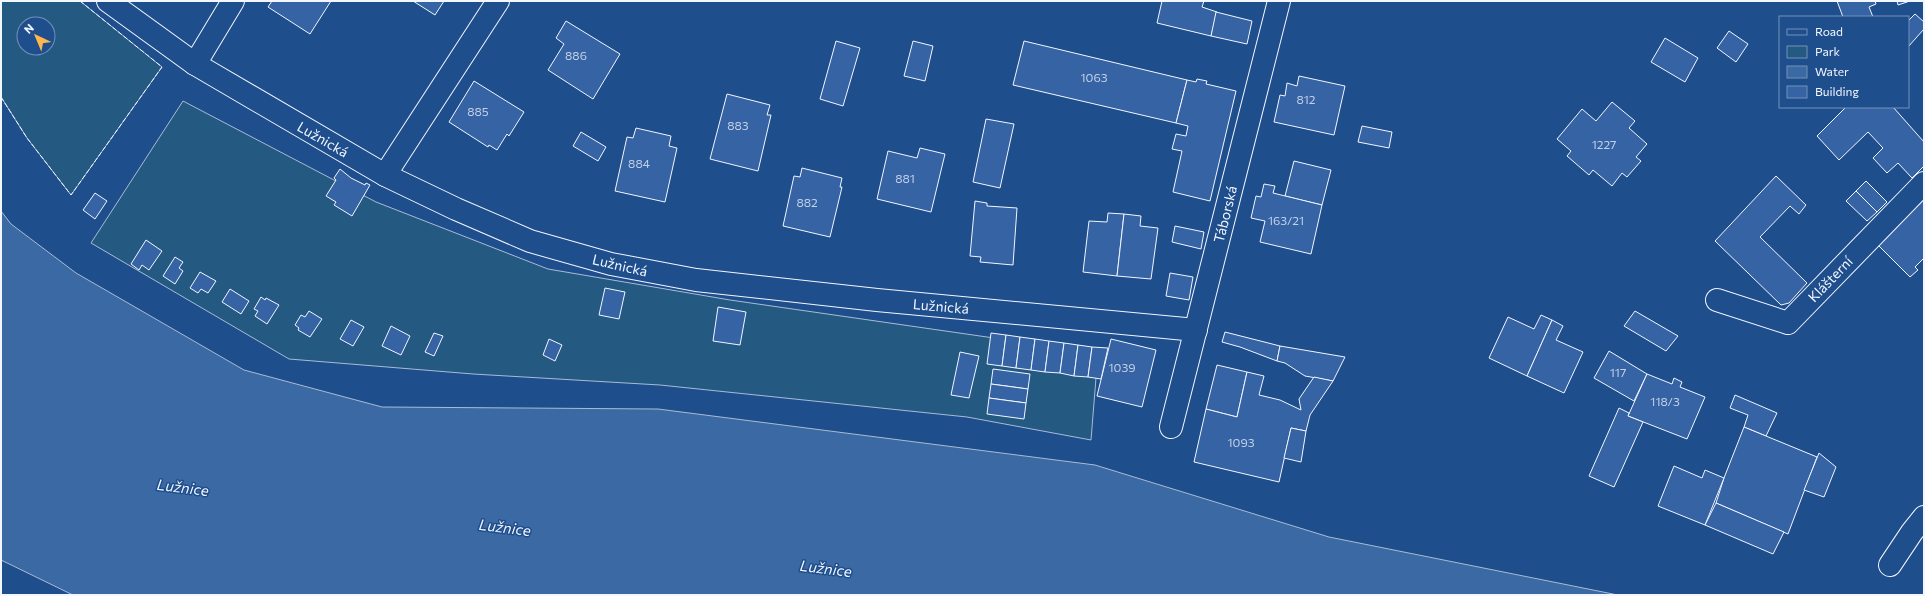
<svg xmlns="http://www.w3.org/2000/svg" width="1925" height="596" font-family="Commissioner,sans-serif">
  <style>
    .green { fill: #245a82; stroke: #a8bbd7; fill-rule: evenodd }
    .water { fill: #3b69a3; stroke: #a8bbd7 }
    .building { fill: #3563a3; stroke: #f2f6ff }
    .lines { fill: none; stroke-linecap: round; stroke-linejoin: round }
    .minor-casing { stroke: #f2f6ff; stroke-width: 24 }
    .minor { stroke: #1f4e8c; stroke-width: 22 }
    .fence { stroke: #f2f6ff; stroke-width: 1; stroke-dasharray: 5 2; stroke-linecap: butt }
    .labels { text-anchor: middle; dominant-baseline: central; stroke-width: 3; stroke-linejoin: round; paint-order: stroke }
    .number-label { font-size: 12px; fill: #c3d1e8 }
    .street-label { font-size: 14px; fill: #f2f6ff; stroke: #1f4e8c }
    .water-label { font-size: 15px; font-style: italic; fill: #f2f6ff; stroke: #1f4e8c }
  </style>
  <rect width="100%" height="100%" fill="#1f4e8c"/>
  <g class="green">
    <path d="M1,1H80L162,67L71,195L27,138L1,97ZM24,24H48V48H24Z"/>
    <path d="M183,101L376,202L548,269L730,300L1098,353L1091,440L967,417L660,385L473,374L289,359L91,243Z"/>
  </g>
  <path class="water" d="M1,211L11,224L76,273L244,370L382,407L658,409L1095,465L1329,537L1618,595H73L1,560Z"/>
  <g class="building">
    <path d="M272,1H331L310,34L268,7Z"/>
    <path d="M413,1H444L435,15Z"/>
    <path d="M1162,1H1204L1202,7L1217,12L1211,36L1157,23Z"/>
    <path d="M1837,1H1875L1876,4L1869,7L1873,17H1843Z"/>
    <path d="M1897,1H1910L1898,5Z"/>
    <path d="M1216,12L1252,21L1247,44L1211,36Z"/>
    <path d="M1915,14L1924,22V29L1908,47V21Z"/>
    <path d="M566,21L620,54L593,99L548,70L564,44L556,38Z"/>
    <path d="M1729,31L1748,44L1736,62L1717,48Z"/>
    <path d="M1665,38L1698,58L1685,82L1651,62Z"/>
    <path d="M836,41L860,48L843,106L820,99Z"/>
    <path d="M913,41L933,46L925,81L904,76Z"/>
    <path d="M1024,41L1187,80L1176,123L1013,85Z"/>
    <path d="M1299,76L1345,86L1334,135L1274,122L1280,95L1285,96L1287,83L1297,86Z"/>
    <path d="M1197,79L1207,81L1206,84L1236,91L1210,201L1173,192L1182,151L1172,149L1176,134L1186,136L1188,126L1176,123L1187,80L1196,82Z"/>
    <path d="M474,81L524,112L509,136L507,134L497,150L489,145L488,147L449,122Z"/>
    <path d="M727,94L770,105L767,115H771L758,171L710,159Z"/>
    <path d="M1612,102L1635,121L1629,128L1647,144L1636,157L1641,161L1627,177L1622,173L1612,186L1593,170L1589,175L1567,156L1571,151L1557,139L1582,109L1596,121Z"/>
    <path d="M1846,107H1893L1924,142V166L1912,178L1898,163L1887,173L1873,158L1883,148L1868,132L1839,160L1817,136Z"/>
    <path d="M986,119L1014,124L1000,188L973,182Z"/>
    <path d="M1362,126L1392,132L1389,148L1358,142Z"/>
    <path d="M636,128L671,136L669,146L677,148L665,202L615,191L627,137L633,138Z"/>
    <path d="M581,132L606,147L598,161L573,146Z"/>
    <path d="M920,148L945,154L931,212L877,199L888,151L917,158Z"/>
    <path d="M1294,161L1331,170L1322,205L1285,196Z"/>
    <path d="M802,168L842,178L840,187H842L830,237L783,226L794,176L800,177Z"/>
    <path d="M340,169L351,178L365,185L366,183L370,185L352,216L334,205L336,202L326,196L336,180L334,178Z"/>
    <path d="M1776,176L1806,205L1799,214L1790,206L1760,237L1807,283L1789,303L1781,305L1715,241Z"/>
    <path d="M1866,181L1887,202L1877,212L1856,191Z"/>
    <path d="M1264,184L1275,186L1273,193L1322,205L1311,254L1260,242L1265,221L1251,218L1256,196L1261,197Z"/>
    <path d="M1856,191L1877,212L1867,221L1846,201Z"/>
    <path d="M95,193L107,201L95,219L83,210Z"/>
    <path d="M1924,196V258L1915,267L1918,270L1910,277L1877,244Z"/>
    <path d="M975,201L987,203V206L1017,208L1013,265L980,262L981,257L970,256Z"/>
    <path d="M1108,213L1124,214L1117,276L1083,272L1089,221L1107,222Z"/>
    <path d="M1124,214L1141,216L1140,226L1158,228L1151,279L1117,276Z"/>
    <path d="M1175,226L1204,232L1201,249L1172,242Z"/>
    <path d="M146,240L162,251L149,270L142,265L139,270L131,264Z"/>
    <path d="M175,257L183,262L179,268L183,271L175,284L163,276Z"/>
    <path d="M200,272L216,281L208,293L201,289L198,293L190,288Z"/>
    <path d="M1170,273L1193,277L1189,300L1166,296Z"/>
    <path d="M605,288L625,292L619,319L599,315Z"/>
    <path d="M230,289L249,301L241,314L222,302Z"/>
    <path d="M261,297L265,300L266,298L279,305L267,324L255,316L258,311L254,309Z"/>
    <path d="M718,307L746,312L740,345L713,341Z"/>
    <path d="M309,311L322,319L310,337L298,330L299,328L295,325L301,315L305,317Z"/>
    <path d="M1635,311L1678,336L1666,351L1624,326Z"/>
    <path d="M1541,315L1552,320L1527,376L1489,358L1508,317L1534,329Z"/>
    <path d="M351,320L364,327L353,346L340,339Z"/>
    <path d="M1552,320L1563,326L1556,340L1583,352L1564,393L1527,376Z"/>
    <path d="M391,326L410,336L401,355L382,346Z"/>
    <path d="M1225,332L1280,346L1277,361L1240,347L1222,342Z"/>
    <path d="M434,333L443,336L434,356L425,352Z"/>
    <path d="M991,333L1006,335L1002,366L987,364Z"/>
    <path d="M1006,335L1020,337L1016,368L1002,366Z"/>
    <path d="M1020,337L1035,339L1031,370L1016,368Z"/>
    <path d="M549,339L562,345L555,361L543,355Z"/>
    <path d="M1035,339L1049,341L1045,372L1031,370Z"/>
    <path d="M1111,339L1156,350L1142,407L1097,396Z"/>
    <path d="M1049,341L1064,343L1060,373L1045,372Z"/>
    <path d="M1064,343L1078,345L1074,376L1060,373Z"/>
    <path d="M1078,345L1092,347L1088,377L1074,376Z"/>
    <path d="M1280,346L1345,357L1333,381L1305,376L1285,363L1277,361Z"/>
    <path d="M1092,347L1108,348L1101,379L1088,377Z"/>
    <path d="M1609,351L1647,374L1634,401L1594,378Z"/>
    <path d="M960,352L979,356L969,398L951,395Z"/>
    <path d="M1217,365L1247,372L1237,417L1206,409Z"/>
    <path d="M993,369L1030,374L1028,389L991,384Z"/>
    <path d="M1247,372L1264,376L1259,395L1280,400L1301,410L1299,399L1314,377L1333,381L1310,415L1306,431L1291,428L1279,482L1194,462L1206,409L1237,417Z"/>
    <path d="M1647,374L1672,384L1674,378L1682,382L1680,387L1705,397L1687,439L1628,416Z"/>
    <path d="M991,384L1028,389L1026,403L989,398Z"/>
    <path d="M1735,395L1777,413L1766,436L1744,427L1748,415L1730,408Z"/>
    <path d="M989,398L1026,403L1024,419L987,414Z"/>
    <path d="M1619,408L1629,413L1628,416L1643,422L1614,487L1589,476Z"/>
    <path d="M1744,427L1817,457L1788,534L1716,503L1724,478Z"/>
    <path d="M1291,428L1306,431L1301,462L1284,458Z"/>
    <path d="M1819,453L1836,467L1824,497L1804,490Z"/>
    <path d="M1674,466L1702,478L1705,470L1724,478L1705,525L1658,506Z"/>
    <path d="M1716,503L1784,532L1773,554L1705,525Z"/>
  </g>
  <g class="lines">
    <defs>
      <g id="minor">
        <path d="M108,1L195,64L385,175L456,209L530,241L611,264L696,280L877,300L1196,330"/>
        <path d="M195,64L233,1"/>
        <path d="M385,175L498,1"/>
        <path d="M1717,300L1788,323L1924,183"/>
        <path d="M1171,427L1279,1"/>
        <path d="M1890,565L1912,532L1924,517"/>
      </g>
    </defs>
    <use href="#minor" class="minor-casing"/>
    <use href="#minor" class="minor"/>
    <path class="fence" d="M1,97L27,138L71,195L162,67L80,1"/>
  </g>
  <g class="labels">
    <g class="number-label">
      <text x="576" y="55">886</text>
      <text x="1094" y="77">1063</text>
      <text x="1306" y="99">812</text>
      <text x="478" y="111">885</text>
      <text x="738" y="125">883</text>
      <text x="1604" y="144">1227</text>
      <text x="639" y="163">884</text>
      <text x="905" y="178">881</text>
      <text x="807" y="202">882</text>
      <text x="1286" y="220">163/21</text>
      <text x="1122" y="367">1039</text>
      <text x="1618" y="372">117</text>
      <text x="1665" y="401">118/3</text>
      <text x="1241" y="442">1093</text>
    </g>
    <g class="street-label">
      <text transform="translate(323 139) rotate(30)">Lužnická</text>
      <text transform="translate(1225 214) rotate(-76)">Táborská</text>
      <text transform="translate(620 265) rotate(13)">Lužnická</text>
      <text transform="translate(1830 279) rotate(-46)">Klášterní</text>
      <text transform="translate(941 306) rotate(5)">Lužnická</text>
    </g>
    <g class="water-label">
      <text transform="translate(183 487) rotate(7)">Lužnice</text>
      <text transform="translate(505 527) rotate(7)">Lužnice</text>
      <text transform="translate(826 568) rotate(7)">Lužnice</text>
    </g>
  </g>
  <rect width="1925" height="596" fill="none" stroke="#f2f6ff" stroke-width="4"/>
  <rect x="1779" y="16" width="130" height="92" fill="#1f4e8c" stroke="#7391ba"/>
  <rect x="1787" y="29" width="20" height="6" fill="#1f4e8c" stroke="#7391ba"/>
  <text x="1815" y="36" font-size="12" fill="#f2f6ff">Road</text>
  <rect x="1787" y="46" width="20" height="12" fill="#245a82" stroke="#7391ba"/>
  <text x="1815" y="56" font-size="12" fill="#f2f6ff">Park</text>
  <rect x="1787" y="66" width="20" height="12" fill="#3b69a3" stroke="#7391ba"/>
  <text x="1815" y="76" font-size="12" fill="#f2f6ff">Water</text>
  <rect x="1787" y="86" width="20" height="12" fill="#3563a3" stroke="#7391ba"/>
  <text x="1815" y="96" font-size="12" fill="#f2f6ff">Building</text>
  <g transform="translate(36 36) rotate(316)"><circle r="19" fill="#1f4e8c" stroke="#7391ba"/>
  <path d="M0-3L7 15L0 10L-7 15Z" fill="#ffb74d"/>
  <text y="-6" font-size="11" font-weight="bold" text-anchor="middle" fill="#f2f6ff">N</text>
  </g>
</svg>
